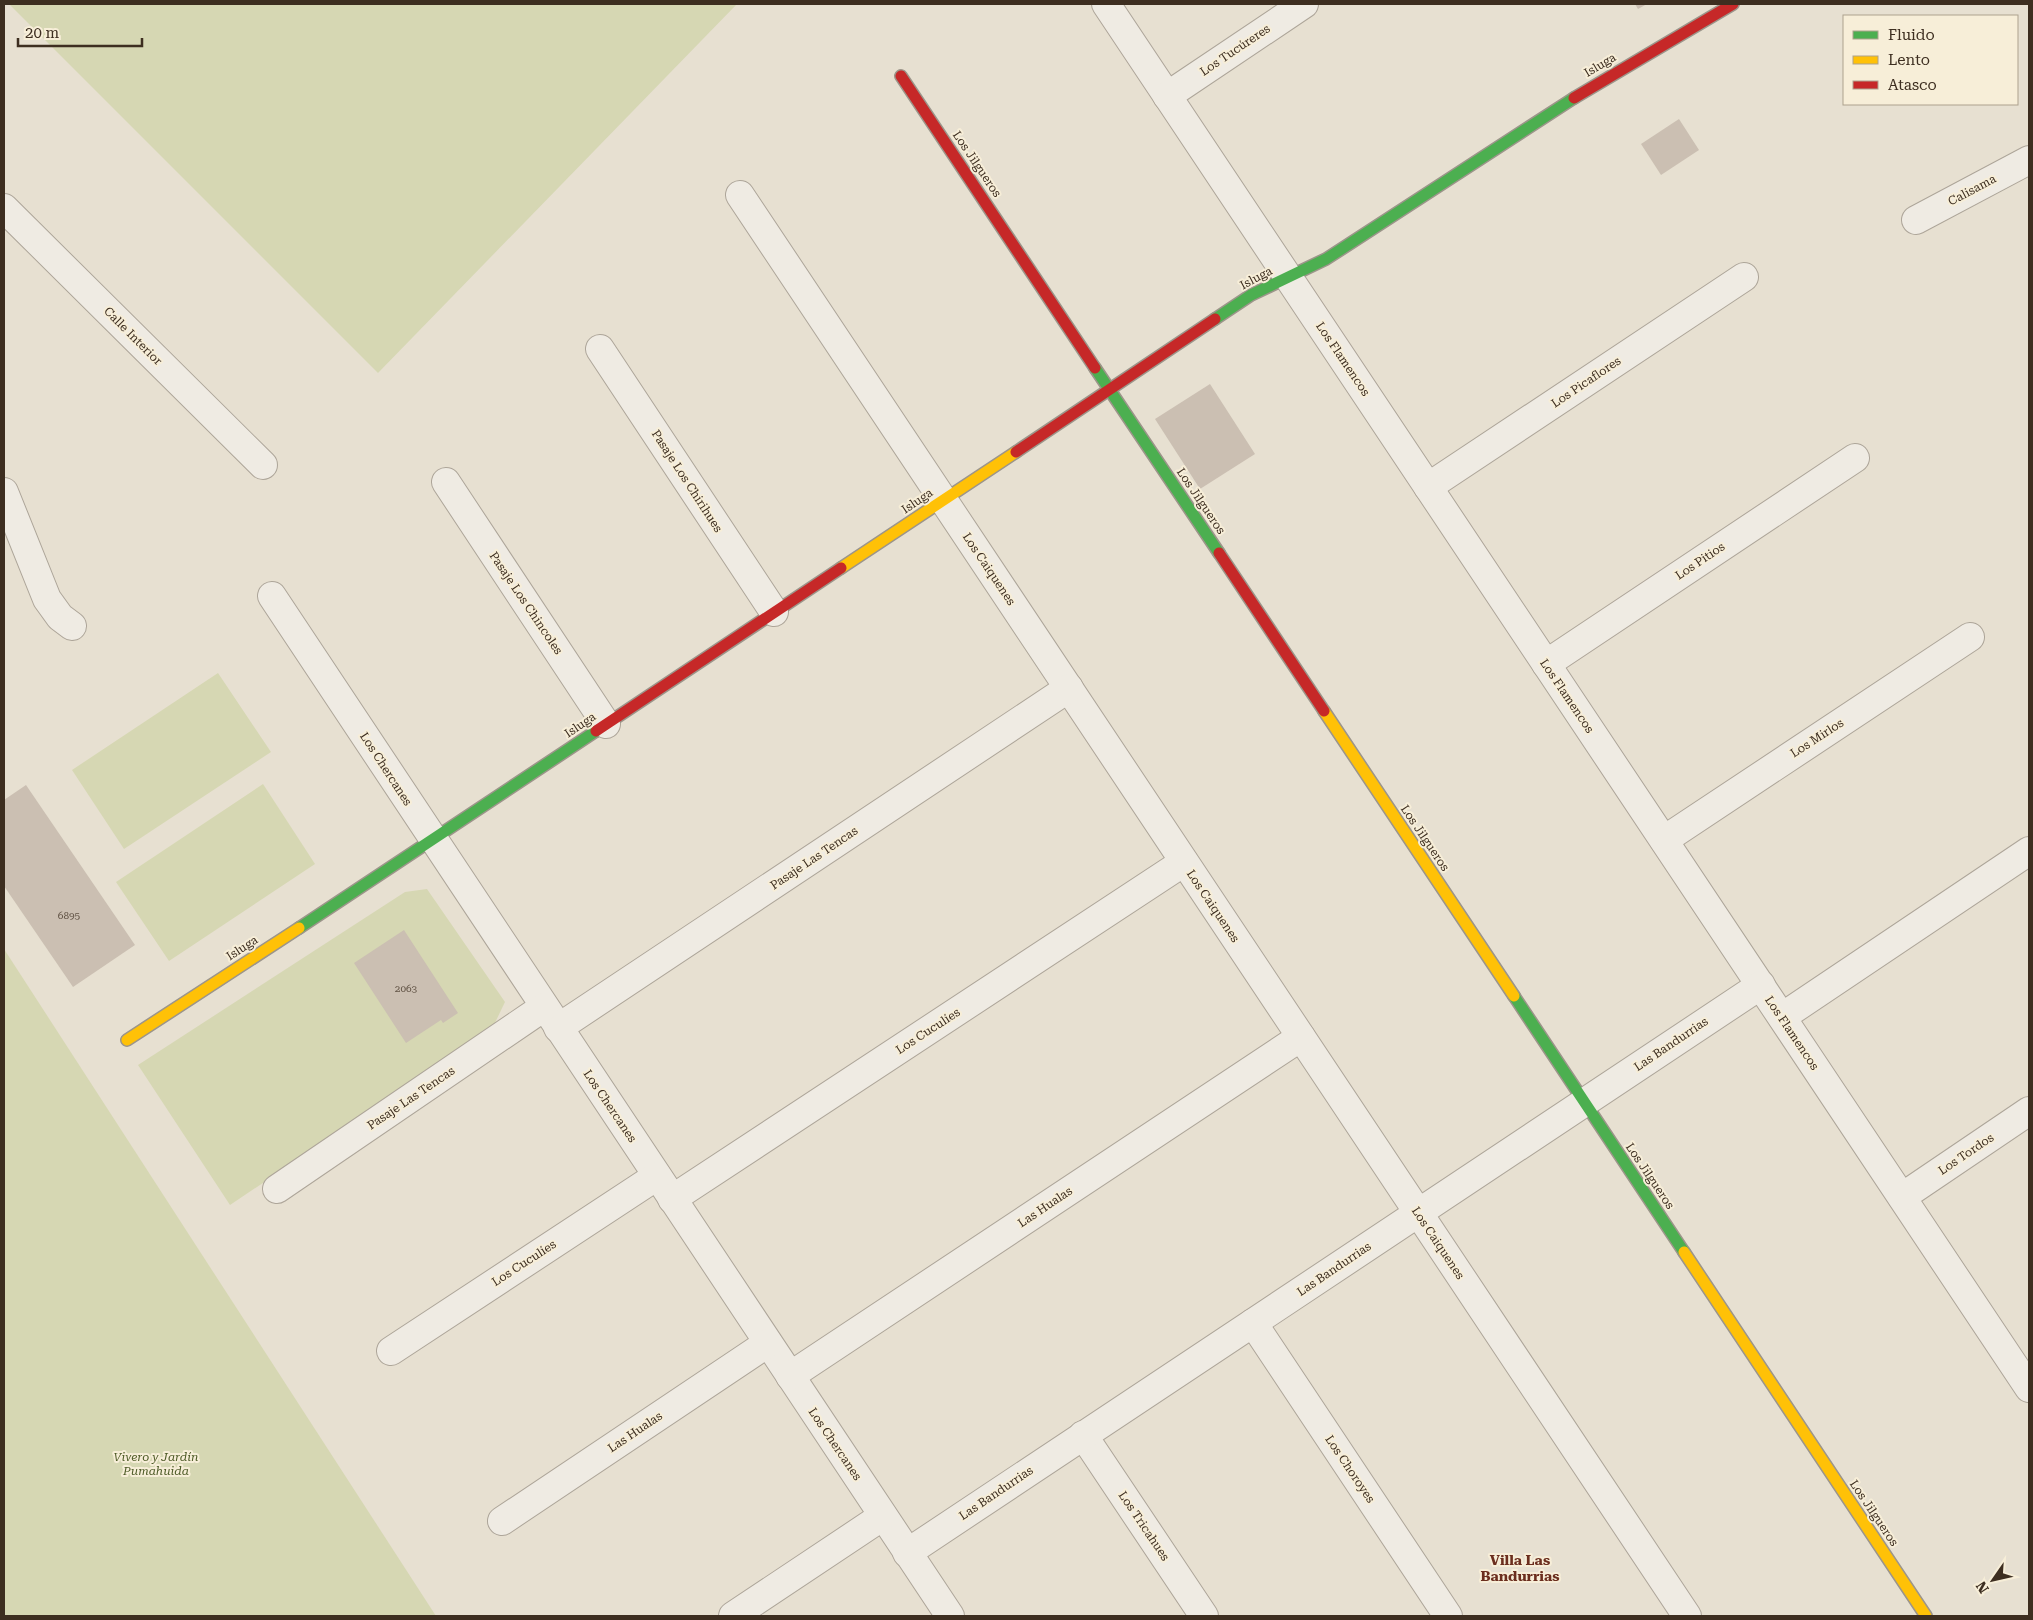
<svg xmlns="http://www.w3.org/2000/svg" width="2033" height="1620" font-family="'Roboto Serif',serif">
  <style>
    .green { fill: #d6d7b3 }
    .building { fill: #cbbfb2 }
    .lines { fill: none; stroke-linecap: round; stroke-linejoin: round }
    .street-casing { stroke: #ada599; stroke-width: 30 }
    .fast-casing { stroke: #9c958a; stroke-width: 14 }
    .slow-casing { stroke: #9c958a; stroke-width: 14 }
    .jam-casing { stroke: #9c958a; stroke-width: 14 }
    .street { stroke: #efebe3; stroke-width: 28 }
    .fast { stroke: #4caf50; stroke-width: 11 }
    .slow { stroke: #ffc107; stroke-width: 11 }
    .jam { stroke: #c62828; stroke-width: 11 }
    .labels { text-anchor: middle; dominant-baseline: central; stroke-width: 4; stroke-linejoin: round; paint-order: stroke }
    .number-label { font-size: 10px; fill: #605244 }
    .street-label { font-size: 12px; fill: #3d2e20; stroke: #f7eed8 }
    .park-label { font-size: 12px; font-style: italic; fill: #4d5a26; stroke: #f7eed8 }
    .neighbourhood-label { font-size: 14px; font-weight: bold; fill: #6b2e1e; stroke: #f7eed8 }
  </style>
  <rect width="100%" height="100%" fill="#e7e0d1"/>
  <g class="green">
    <path d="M9,4H737L378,373Z"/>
    <path d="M218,673L271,752L124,849L72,770Z"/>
    <path d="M263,784L315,864L169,961L116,882Z"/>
    <path d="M427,889L505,1002L492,1029L230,1205L138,1065L405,892Z"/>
    <path d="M4,949L436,1616H4Z"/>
  </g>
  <g class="building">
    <path d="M1635,4H1647L1638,9Z"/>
    <path d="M1679,119L1699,150L1661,175L1641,144Z"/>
    <path d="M1210,384L1255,454L1200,489L1155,419Z"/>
    <path d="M26,785L135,945L73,987L4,886V800Z"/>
    <path d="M404,930L458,1013L443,1023L441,1020L406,1043L354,963Z"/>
  </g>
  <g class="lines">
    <defs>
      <g id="street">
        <path d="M1106,4L2029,1388"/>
        <path d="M1167,96L1304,4"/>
        <path d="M740,195L1687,1616"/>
        <path d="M4,208L263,465"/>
        <path d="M1916,220L2029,160"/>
        <path d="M600,349L774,612"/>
        <path d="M446,482L606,724"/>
        <path d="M1428,487L1744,277"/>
        <path d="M4,492L47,599L60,617L72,626"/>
        <path d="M272,596L950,1616"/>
        <path d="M1546,664L1855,458"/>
        <path d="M1664,840L1970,637"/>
        <path d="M1782,1017L2029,851"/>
        <path d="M558,1028L1069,688"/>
        <path d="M277,1189L544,1007"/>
        <path d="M1902,1197L2029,1111"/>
        <path d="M672,1199L1184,862"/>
        <path d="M1253,1323L1448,1616"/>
        <path d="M391,1351L657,1176"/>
        <path d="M790,1376L1301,1037"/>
        <path d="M1083,1435L1204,1616"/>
        <path d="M502,1521L768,1343"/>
        <path d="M907,1553L1761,985"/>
        <path d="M733,1616L883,1516"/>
      </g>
      <g id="fast">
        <path d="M1215,319L1251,295L1326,259L1574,98"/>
        <path d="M1095,368L1219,553"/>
        <path d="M299,928L596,731"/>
        <path d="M1514,996L1684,1252"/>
      </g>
      <g id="slow">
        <path d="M841,568L1016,452"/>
        <path d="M1324,711L1514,996"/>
        <path d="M127,1040L299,928"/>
        <path d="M1684,1252L1926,1616"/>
      </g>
      <g id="jam">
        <path d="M901,76L1095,368"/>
        <path d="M1574,98L1733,4"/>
        <path d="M1016,452L1215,319"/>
        <path d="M1219,553L1324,711"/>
        <path d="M596,731L841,568"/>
      </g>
    </defs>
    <use href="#street" class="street-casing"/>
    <use href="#fast" class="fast-casing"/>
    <use href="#slow" class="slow-casing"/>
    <use href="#jam" class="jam-casing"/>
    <use href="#street" class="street"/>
    <use href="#fast" class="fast"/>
    <use href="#slow" class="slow"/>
    <use href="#jam" class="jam"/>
  </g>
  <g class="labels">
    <g class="number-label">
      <text x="69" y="915">6895</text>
      <text x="406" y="988">2063</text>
    </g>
    <g class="street-label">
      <text transform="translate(1235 50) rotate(-34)">Los Tucúreres</text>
      <text transform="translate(1600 65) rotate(-31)">Isluga</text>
      <text transform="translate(977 164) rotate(56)">Los Jilgueros</text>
      <text transform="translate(1972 190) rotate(-28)">Calisama</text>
      <text transform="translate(1256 278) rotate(-28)">Isluga</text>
      <text transform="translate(133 336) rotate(45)">Calle Interior</text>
      <text transform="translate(1343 359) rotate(56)">Los Flamencos</text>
      <text transform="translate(1586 382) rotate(-34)">Los Picaflores</text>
      <text transform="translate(687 481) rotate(57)">Pasaje Los Chirihues</text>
      <text transform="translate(917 501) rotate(-34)">Isluga</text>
      <text transform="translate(1201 501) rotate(56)">Los Jilgueros</text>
      <text transform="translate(1700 561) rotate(-34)">Los Pitios</text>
      <text transform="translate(989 569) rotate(56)">Los Caiquenes</text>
      <text transform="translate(526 603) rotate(56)">Pasaje Los Chincoles</text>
      <text transform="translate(1567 696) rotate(56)">Los Flamencos</text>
      <text transform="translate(580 725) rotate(-34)">Isluga</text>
      <text transform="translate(1817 738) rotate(-33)">Los Mirlos</text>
      <text transform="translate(386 769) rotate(57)">Los Chercanes</text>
      <text transform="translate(1425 838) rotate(56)">Los Jilgueros</text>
      <text transform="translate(814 858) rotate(-34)">Pasaje Las Tencas</text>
      <text transform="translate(1213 906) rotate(56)">Los Caiquenes</text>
      <text transform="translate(242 948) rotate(-33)">Isluga</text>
      <text transform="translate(928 1031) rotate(-33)">Los Cuculíes</text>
      <text transform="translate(1792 1033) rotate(56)">Los Flamencos</text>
      <text transform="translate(1671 1044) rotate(-34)">Las Bandurrias</text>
      <text transform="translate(411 1098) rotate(-34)">Pasaje Las Tencas</text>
      <text transform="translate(610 1106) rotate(56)">Los Chercanes</text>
      <text transform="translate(1966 1154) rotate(-34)">Los Tordos</text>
      <text transform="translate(1650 1176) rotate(56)">Los Jilgueros</text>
      <text transform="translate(1045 1207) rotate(-34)">Las Hualas</text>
      <text transform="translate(1438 1243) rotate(56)">Los Caiquenes</text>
      <text transform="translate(524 1263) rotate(-33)">Los Cuculíes</text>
      <text transform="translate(1334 1269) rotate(-34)">Las Bandurrias</text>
      <text transform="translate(635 1432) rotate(-34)">Las Hualas</text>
      <text transform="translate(835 1444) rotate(56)">Los Chercanes</text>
      <text transform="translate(1350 1469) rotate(56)">Los Choroyes</text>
      <text transform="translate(996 1493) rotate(-34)">Las Bandurrias</text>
      <text transform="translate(1874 1513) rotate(56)">Los Jilgueros</text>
      <text transform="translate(1144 1526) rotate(56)">Los Tricahues</text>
    </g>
    <g class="park-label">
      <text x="156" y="1457">Vivero y Jardín<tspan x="156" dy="14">Pumahuida</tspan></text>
    </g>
    <g class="neighbourhood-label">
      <text x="1520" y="1560">Villa Las<tspan x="1520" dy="16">Bandurrias</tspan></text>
    </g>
  </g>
  <rect width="2033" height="1620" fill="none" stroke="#3d2e20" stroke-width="10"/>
  <rect x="1843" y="15" width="175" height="90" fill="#f7eed8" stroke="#ada18e"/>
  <rect x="1853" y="31" width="25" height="8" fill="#4caf50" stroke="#ada18e"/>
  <text x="1888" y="40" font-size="15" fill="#3d2e20">Fluido</text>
  <rect x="1853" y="56" width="25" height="8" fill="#ffc107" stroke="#ada18e"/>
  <text x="1888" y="65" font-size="15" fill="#3d2e20">Lento</text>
  <rect x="1853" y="81" width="25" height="8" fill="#c62828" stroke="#ada18e"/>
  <text x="1888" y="90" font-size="15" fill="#3d2e20">Atasco</text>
  <g transform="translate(1993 1580) rotate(236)" stroke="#f7eed8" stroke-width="4" paint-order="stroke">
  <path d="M0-4L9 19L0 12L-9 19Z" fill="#3d2e20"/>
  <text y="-8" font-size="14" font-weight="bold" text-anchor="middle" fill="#3d2e20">N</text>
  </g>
  <path d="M18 38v8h124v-8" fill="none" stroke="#3d2e20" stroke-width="2.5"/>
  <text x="25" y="38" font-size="15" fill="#3d2e20" stroke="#f7eed8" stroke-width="4" paint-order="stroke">20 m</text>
</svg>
